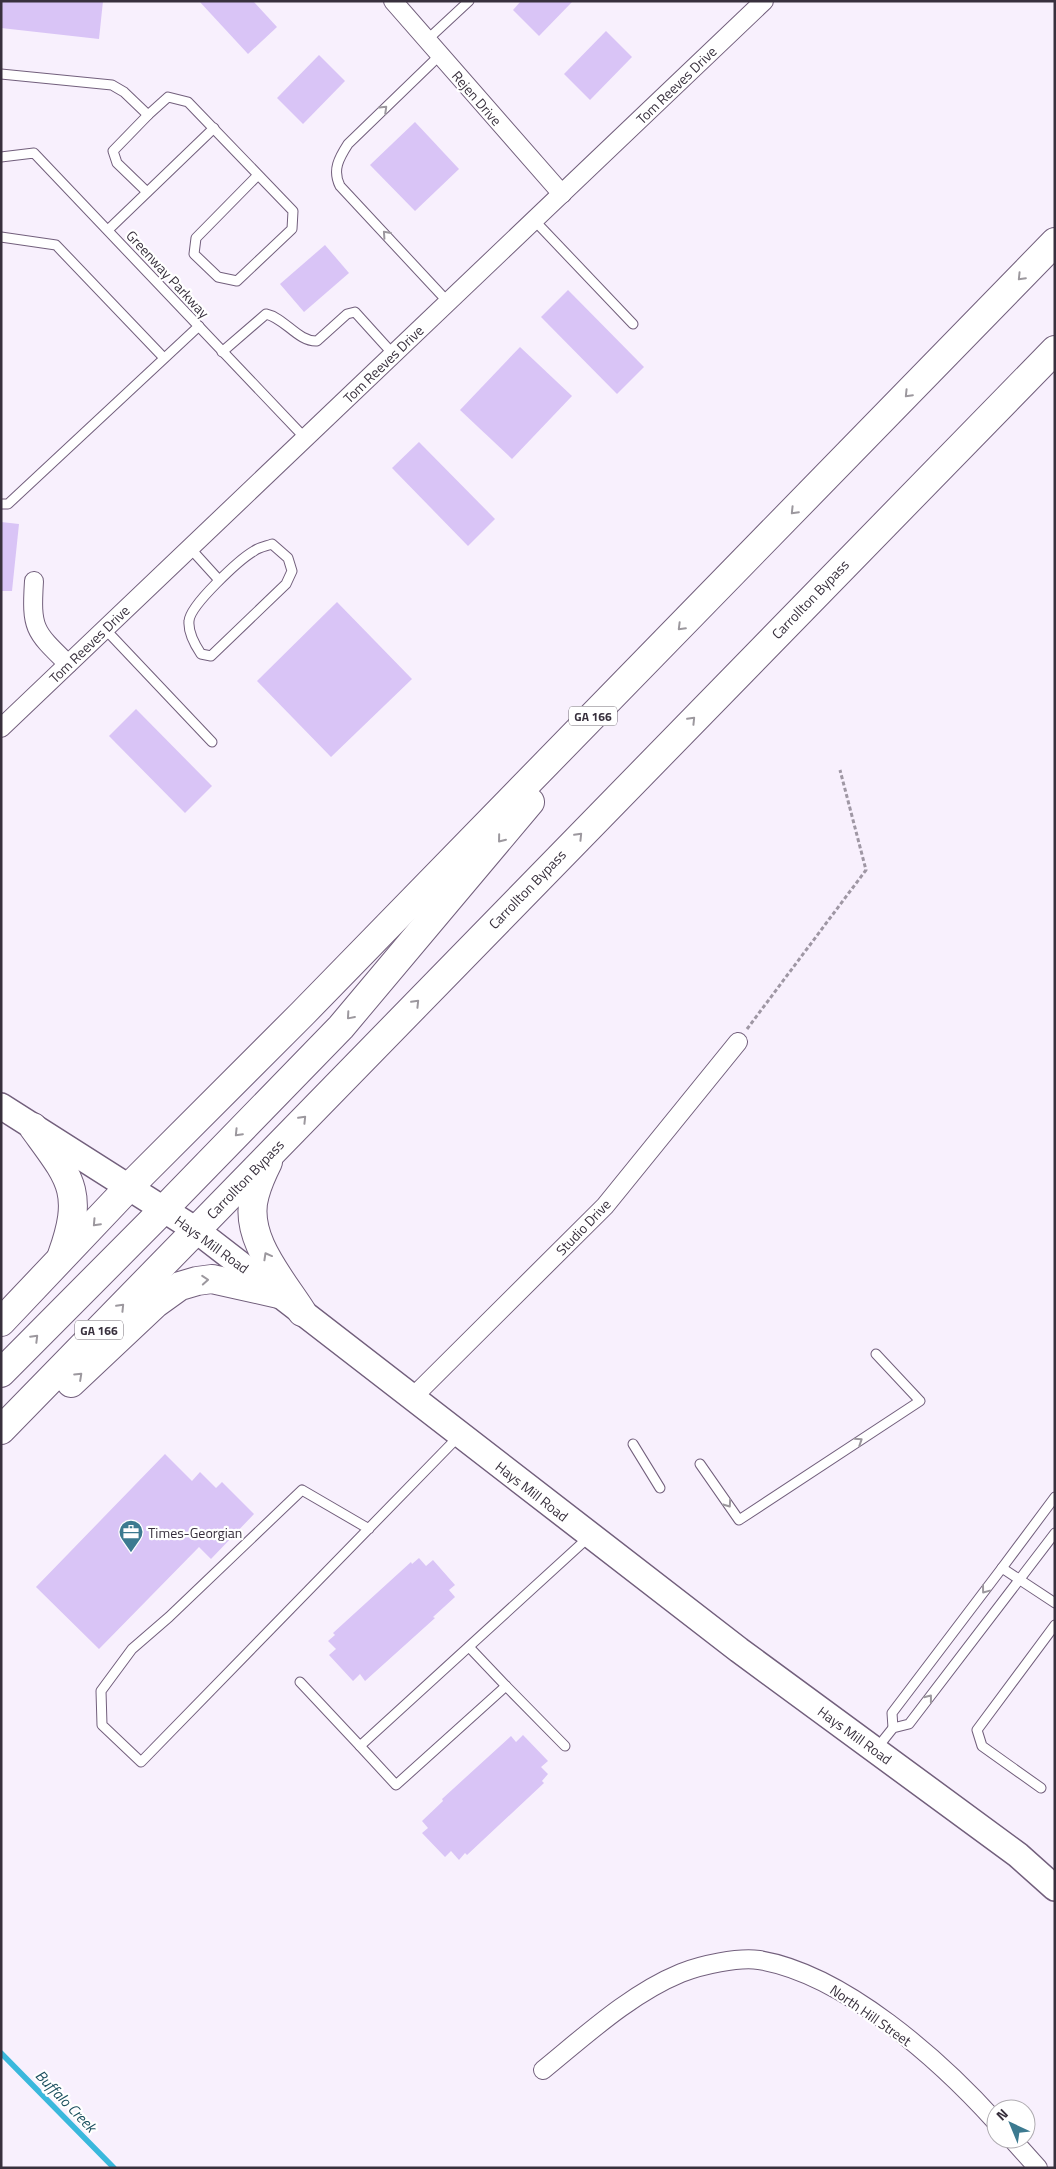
<svg xmlns="http://www.w3.org/2000/svg" width="1056" height="2169" font-family="'Titillium Web',sans-serif">
  <style>
    .lines { fill: none; stroke-linecap: round; stroke-linejoin: round }
    .stream { stroke: #3ab8dc; stroke-width: 5.5 }
    .building { fill: #d9c4f6 }
    .lane-casing { stroke: #725f7c; stroke-width: 11 }
    .street-casing { stroke: #725f7c; stroke-width: 20 }
    .secondary-casing { stroke: #725f7c; stroke-width: 28 }
    .primary-casing { stroke: #725f7c; stroke-width: 30 }
    .path { stroke: #9f97a4; stroke-width: 3; stroke-dasharray: 4 2.5; stroke-linecap: butt }
    .lane { stroke: #fff; stroke-width: 9 }
    .street { stroke: #fff; stroke-width: 18 }
    .secondary { stroke: #fff; stroke-width: 25 }
    .primary { stroke: #fff; stroke-width: 28 }
    .oneway { stroke: #9c989e }
    .labels { text-anchor: middle; dominant-baseline: central; stroke-width: 4.5; stroke-linejoin: round; paint-order: stroke }
    .shield { fill: #fff; stroke: #746e77; stroke-width: 1 }
    .shield-label { font-size: 12px; font-weight: bold; fill: #38303d }
    .street-label { font-size: 14px; fill: #38303d; stroke: #fff }
    .poi-label { font-size: 14px; fill: #38303d; stroke: #fff; text-anchor: start }
    .water-label { font-size: 15px; font-style: italic; fill: #1b4f5e; stroke: #fff }
  </style>
  <rect width="100%" height="100%" fill="#f8f0fd"/>
  <g class="lines">
    <path class="stream" d="M1,2053L114,2168"/>
  </g>
  <g class="building">
    <path d="M1,1H103L99,39L1,28Z"/>
    <path d="M199,1H253L277,27L248,54Z"/>
    <path d="M521,1H573L539,36L513,10Z"/>
    <path d="M606,31L632,57L590,100L564,74Z"/>
    <path d="M319,55L345,81L303,124L277,98Z"/>
    <path d="M415,122L459,169L415,211L370,165Z"/>
    <path d="M325,245L349,273L304,312L280,284Z"/>
    <path d="M568,290L644,367L617,394L541,317Z"/>
    <path d="M520,347L572,396L512,459L460,410Z"/>
    <path d="M419,442L495,519L468,546L392,468Z"/>
    <path d="M1,522L19,524L12,591H1Z"/>
    <path d="M337,602L412,679L331,757L257,681Z"/>
    <path d="M136,709L212,786L185,813L109,736Z"/>
    <path d="M165,1454L192,1481L200,1472L216,1488L222,1482L254,1514L211,1559L199,1547L99,1649L36,1587Z"/>
    <path d="M419,1558L426,1566L433,1560L455,1585L449,1590L455,1597L433,1617L435,1618L365,1681L360,1674L353,1681L329,1655L336,1649L328,1641L335,1635L333,1633L411,1562L412,1564Z"/>
    <path d="M523,1735L548,1761L541,1767L548,1774L542,1781L544,1783L467,1855L465,1853L459,1860L451,1851L445,1857L422,1833L428,1828L422,1821L443,1801L442,1799L511,1736L516,1742Z"/>
  </g>
  <g class="lines">
    <defs>
      <g id="lane">
        <path d="M427,40L469,1"/>
        <path d="M440,55L348,144C339,158 332,170 340,186L448,302"/>
        <path d="M1,74L112,85L124,92L148,115L168,97L188,102L293,211L292,229L237,281L218,277L194,254L196,238L258,175"/>
        <path d="M1,157L34,153L305,438"/>
        <path d="M147,192L117,163L113,151L148,115"/>
        <path d="M534,220L633,324"/>
        <path d="M108,230L214,128"/>
        <path d="M1,237L56,245L164,358"/>
        <path d="M222,352L266,314C285,318 298,342 317,341L347,314L355,312L393,354"/>
        <path d="M1,504H8L199,326"/>
        <path d="M272,544L288,558L292,571L286,584L211,656L201,654C195,645 188,632 189,621C190,605 240,559 254,551C259,547 267,546 272,544Z"/>
        <path d="M190,548L219,580"/>
        <path d="M105,629L212,742"/>
        <path d="M633,1444L660,1488"/>
        <path d="M700,1464L739,1520L920,1401L876,1354"/>
        <path d="M369,1529L302,1490L169,1617L132,1649L101,1691L102,1725L141,1762L460,1435"/>
        <path d="M1002,1568L1055,1497"/>
        <path d="M469,1647L506,1686"/>
        <path d="M300,1682L360,1746L590,1536"/>
        <path d="M893,1728L892,1713L1002,1568L1055,1603"/>
        <path d="M360,1746L396,1785L506,1686L565,1746"/>
        <path d="M877,1748L893,1728L909,1724L1055,1533"/>
        <path d="M1041,1788L982,1746L977,1730L1055,1625"/>
      </g>
      <g id="street">
        <path d="M393,1L562,194"/>
        <path d="M34,581C31,629 34,631 68,664"/>
        <path d="M1,728L764,1"/>
        <path d="M412,1398L605,1206L738,1042"/>
        <path d="M543,2070C586,2035 630,1994 681,1973C701,1965 738,1957 759,1960C844,1974 940,2060 996,2122"/>
        <path d="M1012,2139L1038,2168"/>
      </g>
      <path id="secondary" d="M1,1106L196,1230L739,1650L1018,1855L1055,1888"/>
      <g id="primary">
        <path d="M33,1127C70,1178 85,1191 62,1255"/>
        <path d="M268,1162C263,1172 258,1183 255,1194C242,1236 281,1279 302,1312"/>
        <path d="M1,1322L129,1187L302,1014L1055,242"/>
        <path d="M1,1373L164,1209L341,1027L530,802"/>
        <path d="M71,1383L155,1304L180,1286L197,1281L212,1279L279,1294"/>
        <path d="M1,1430L1055,350"/>
      </g>
    </defs>
    <use href="#lane" class="lane-casing"/>
    <use href="#street" class="street-casing"/>
    <use href="#secondary" class="secondary-casing"/>
    <use href="#primary" class="primary-casing"/>
    <path class="path" d="M747,1029L866,870L840,770"/>
    <use href="#lane" class="lane"/>
    <use href="#street" class="street"/>
    <use href="#secondary" class="secondary"/>
    <use href="#primary" class="primary"/>
  </g>
  <defs><path id="oneway-chevron" d="M-2-3.5L2.5 0L-2 3.5" fill="none" stroke-width="1.6" stroke-linecap="round" stroke-linejoin="round" transform="scale(1.25)"/></defs>
  <g class="oneway">
    <use href="#oneway-chevron" transform="translate(384 109) rotate(-44)"/>
    <use href="#oneway-chevron" transform="translate(386 234) rotate(-132)"/>
    <use href="#oneway-chevron" transform="translate(1021 277) rotate(134)"/>
    <use href="#oneway-chevron" transform="translate(908 394) rotate(134)"/>
    <use href="#oneway-chevron" transform="translate(794 511) rotate(134)"/>
    <use href="#oneway-chevron" transform="translate(681 627) rotate(135)"/>
    <use href="#oneway-chevron" transform="translate(692 720) rotate(-46)"/>
    <use href="#oneway-chevron" transform="translate(579 836) rotate(-46)"/>
    <use href="#oneway-chevron" transform="translate(501 839) rotate(129)"/>
    <use href="#oneway-chevron" transform="translate(416 1003) rotate(-46)"/>
    <use href="#oneway-chevron" transform="translate(350 1016) rotate(131)"/>
    <use href="#oneway-chevron" transform="translate(303 1119) rotate(-46)"/>
    <use href="#oneway-chevron" transform="translate(238 1133) rotate(134)"/>
    <use href="#oneway-chevron" transform="translate(96 1223) rotate(133)"/>
    <use href="#oneway-chevron" transform="translate(267 1256) rotate(-119)"/>
    <use href="#oneway-chevron" transform="translate(205 1280) rotate(-4)"/>
    <use href="#oneway-chevron" transform="translate(121 1307) rotate(-46)"/>
    <use href="#oneway-chevron" transform="translate(35 1338) rotate(-45)"/>
    <use href="#oneway-chevron" transform="translate(79 1376) rotate(-43)"/>
    <use href="#oneway-chevron" transform="translate(859 1441) rotate(-33)"/>
    <use href="#oneway-chevron" transform="translate(728 1504) rotate(55)"/>
    <use href="#oneway-chevron" transform="translate(985 1590) rotate(127)"/>
    <use href="#oneway-chevron" transform="translate(929 1698) rotate(-52)"/>
  </g>
  <defs>
    <symbol id="office-pin" viewBox="-11 -11 22 30"><path d="M0 17L-7.5 6A9.5 9.5 0 1 1 7.5 6Z" fill="#3c7a90" stroke="#fff"/><path d="M-6-3h4V-5.5h4V-3h4V5H-6ZM-1-4.5V-3h2v-1.5ZM-6 0V1H6V0Z" fill="#fff"/></symbol>
  </defs>
  <g fill-rule="evenodd">
    <use href="#office-pin" x="117" y="1518" width="28" height="38"/>
  </g>
  <g class="labels">
    <g class="shield">
      <rect x="569" y="706.5" width="48" height="19" rx="4"/>
      <rect x="75" y="1320.5" width="48" height="19" rx="4"/>
    </g>
    <g class="shield-label">
      <text x="593" y="716">GA 166</text>
      <text x="99" y="1330">GA 166</text>
    </g>
    <g class="street-label">
      <text transform="translate(676 85) rotate(-44)">Tom Reeves Drive</text>
      <text transform="translate(477 98) rotate(49)">Rejen Drive</text>
      <text transform="translate(168 274) rotate(47)">Greenway Parkway</text>
      <text transform="translate(383 364) rotate(-44)">Tom Reeves Drive</text>
      <text transform="translate(810 599) rotate(-46)">Carrollton Bypass</text>
      <text transform="translate(89 644) rotate(-44)">Tom Reeves Drive</text>
      <text transform="translate(527 889) rotate(-46)">Carrollton Bypass</text>
      <text transform="translate(245 1179) rotate(-46)">Carrollton Bypass</text>
      <text transform="translate(583 1227) rotate(-46)">Studio Drive</text>
      <text transform="translate(212 1244) rotate(36)">Hays Mill Road</text>
      <text transform="translate(532 1491) rotate(38)">Hays Mill Road</text>
      <text transform="translate(855 1735) rotate(36)">Hays Mill Road</text>
      <text transform="translate(871 2015) rotate(35)">North Hill Street</text>
    </g>
    <g class="poi-label">
      <text x="148" y="1532">Times-Georgian</text>
    </g>
    <g class="water-label">
      <text transform="translate(66 2101) rotate(46)">Buffalo Creek</text>
    </g>
  </g>
  <rect width="1056" height="2169" fill="none" stroke="#38303d" stroke-width="5"/>
  <g transform="translate(1011 2124) rotate(316)"><circle r="24" fill="#ffffff" stroke="#afacb1"/>
  <path d="M0-4L9 19L0 12L-9 19Z" fill="#3c7a90"/>
  <text y="-8" font-size="14" font-weight="bold" text-anchor="middle" fill="#38303d">N</text>
  </g>
</svg>
